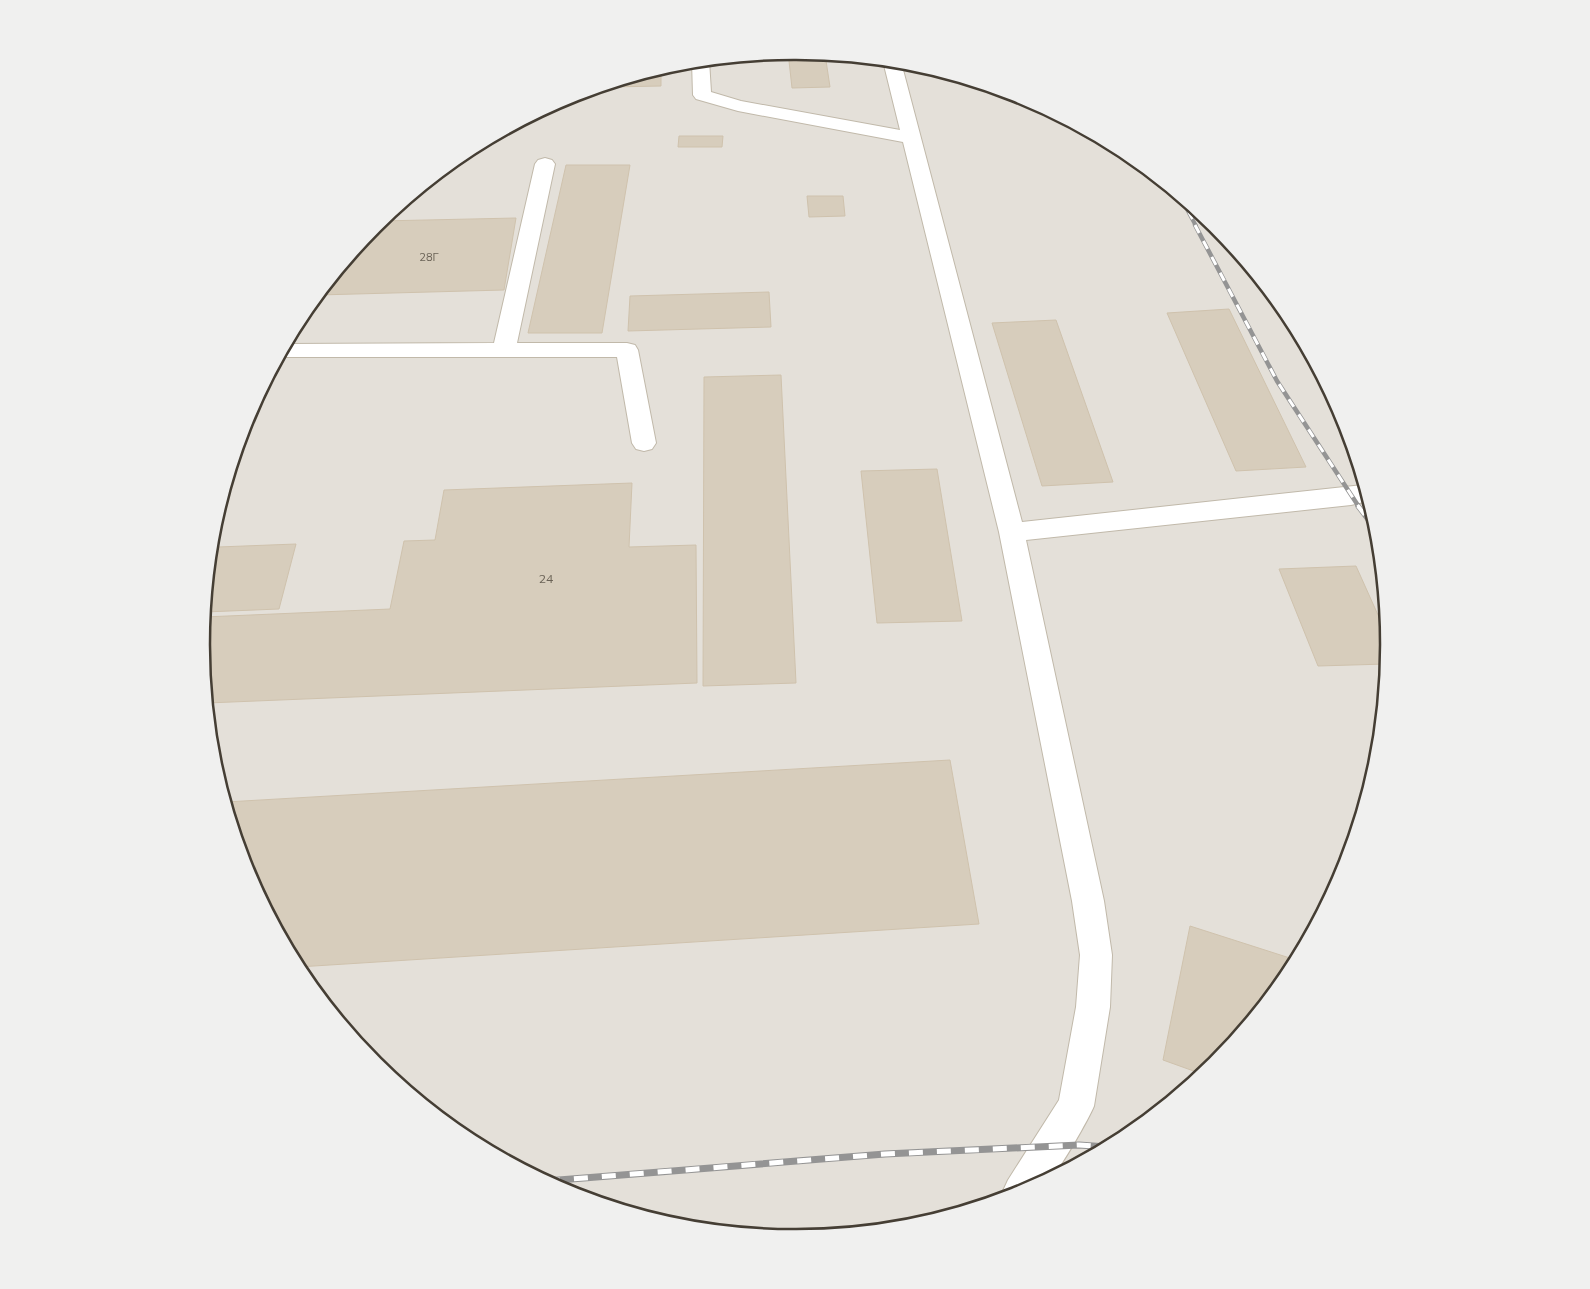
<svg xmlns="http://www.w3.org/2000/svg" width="1590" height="1289" font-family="Mulish,sans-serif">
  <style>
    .industrial { fill: #e4e0d9 }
    .building { fill: #d7cdbc; stroke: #cfc2ad }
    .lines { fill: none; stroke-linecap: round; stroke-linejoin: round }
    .minor-casing { stroke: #c1b9aa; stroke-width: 2 }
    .minor { fill: #fff; fill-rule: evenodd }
    .rail-far3-casing { stroke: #949494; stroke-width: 4 }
    .rail-far2-casing { stroke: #949494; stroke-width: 4.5 }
    .rail-far1-casing { stroke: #949494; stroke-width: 5.5 }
    .rail-casing { stroke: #949494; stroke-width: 7 }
    .rail-far3 { stroke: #fff; stroke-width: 2.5; stroke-dasharray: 8; stroke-linecap: butt }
    .rail-far2 { stroke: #fff; stroke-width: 3; stroke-dasharray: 9; stroke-linecap: butt }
    .rail-far1 { stroke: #fff; stroke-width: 4; stroke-dasharray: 11; stroke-linecap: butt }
    .rail { stroke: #fff; stroke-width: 5; stroke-dasharray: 14; stroke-linecap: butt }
    .labels { text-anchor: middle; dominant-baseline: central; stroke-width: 4; stroke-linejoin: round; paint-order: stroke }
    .far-number-label { font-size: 11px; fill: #6a6256 }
    .number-label { font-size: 12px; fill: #6a6256 }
    .rim { fill: none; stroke: #453e34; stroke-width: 2.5 }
  </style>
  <rect width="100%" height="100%" fill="#f2eee4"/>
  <circle class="industrial" cx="795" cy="645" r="591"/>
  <g class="building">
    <path d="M795,51L825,54L830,87L792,88L788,52Z"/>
    <path d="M661,68V86L609,87V84Z"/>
    <path d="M679,136H723L722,147H678Z"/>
    <path d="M566,165H630L602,333H528Z"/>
    <path d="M807,196H843L845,216L809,217Z"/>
    <path d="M516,218L504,290L318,295L380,221Z"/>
    <path d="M1266,287L1288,315L1297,331H1289Z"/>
    <path d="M769,292L771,327L628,331L630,296Z"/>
    <path d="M1229,309L1306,467L1236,471L1167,313Z"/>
    <path d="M1056,320L1113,482L1042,486L992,323Z"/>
    <path d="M781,375L796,683L703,686L704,377Z"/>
    <path d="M937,469L962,621L877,623L861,471Z"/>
    <path d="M632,483L629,547L696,545L697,683L207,703L202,644L204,617L390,609L404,541L435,540L444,490Z"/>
    <path d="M296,544L279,609L205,612L208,579L218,547Z"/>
    <path d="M1356,566L1387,635L1386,664L1318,666L1279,569Z"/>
    <path d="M950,760L979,924L298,967L247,871L226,802Z"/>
    <path d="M1190,926L1296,960L1288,974L1214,1064L1202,1074L1163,1060Z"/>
  </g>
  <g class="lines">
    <defs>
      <g id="minor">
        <path d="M709,60L711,92L741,101L900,130L883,61L901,62L1022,522L1363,485L1368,501L1351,505L1026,540L1104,901L1112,955L1110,1007L1094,1106C1089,1118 1060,1170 1051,1177C1038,1187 1020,1193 1004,1198L1002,1193L1008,1180L1059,1100L1076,1007L1080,955L1072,901L999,532L903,142L738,111L696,99L693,95L692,61Z"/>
        <path d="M545,158L552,160L555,164L517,343H627L635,345L638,350L656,443L652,449L644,451L636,449L632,443L617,357H279L286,344L494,343L535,164L538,160Z"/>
      </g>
    </defs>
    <use href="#minor" class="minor-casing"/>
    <use href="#minor" class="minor"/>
    <defs>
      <path id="rail-far3" d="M1181,198L1196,226"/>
      <path id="rail-far2" d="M1195,225L1277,381L1359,507"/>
      <path id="rail-far1" d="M1358,506L1377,531"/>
      <path id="rail" d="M546,1181L885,1154L1079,1145L1107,1147"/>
    </defs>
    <use href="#rail-far3" class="rail-far3-casing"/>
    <use href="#rail-far2" class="rail-far2-casing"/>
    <use href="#rail-far1" class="rail-far1-casing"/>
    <use href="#rail" class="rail-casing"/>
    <use href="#rail-far3" class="rail-far3"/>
    <use href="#rail-far2" class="rail-far2"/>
    <use href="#rail-far1" class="rail-far1"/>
    <use href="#rail" class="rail"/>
  </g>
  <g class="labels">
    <g class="far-number-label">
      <text x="429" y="257">28Г</text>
    </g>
    <g class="number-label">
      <text x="546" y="578">24</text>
    </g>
  </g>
  <path d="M0 0H1590V1289H0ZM794 60H796A584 584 0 0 1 1380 644V645A584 584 0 0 1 796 1229H794A584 584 0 0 1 210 645V644A584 584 0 0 1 794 60Z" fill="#f0f0ef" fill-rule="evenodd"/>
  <path class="rim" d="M794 60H796A584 584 0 0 1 1380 644V645A584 584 0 0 1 796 1229H794A584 584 0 0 1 210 645V644A584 584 0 0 1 794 60Z"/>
</svg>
